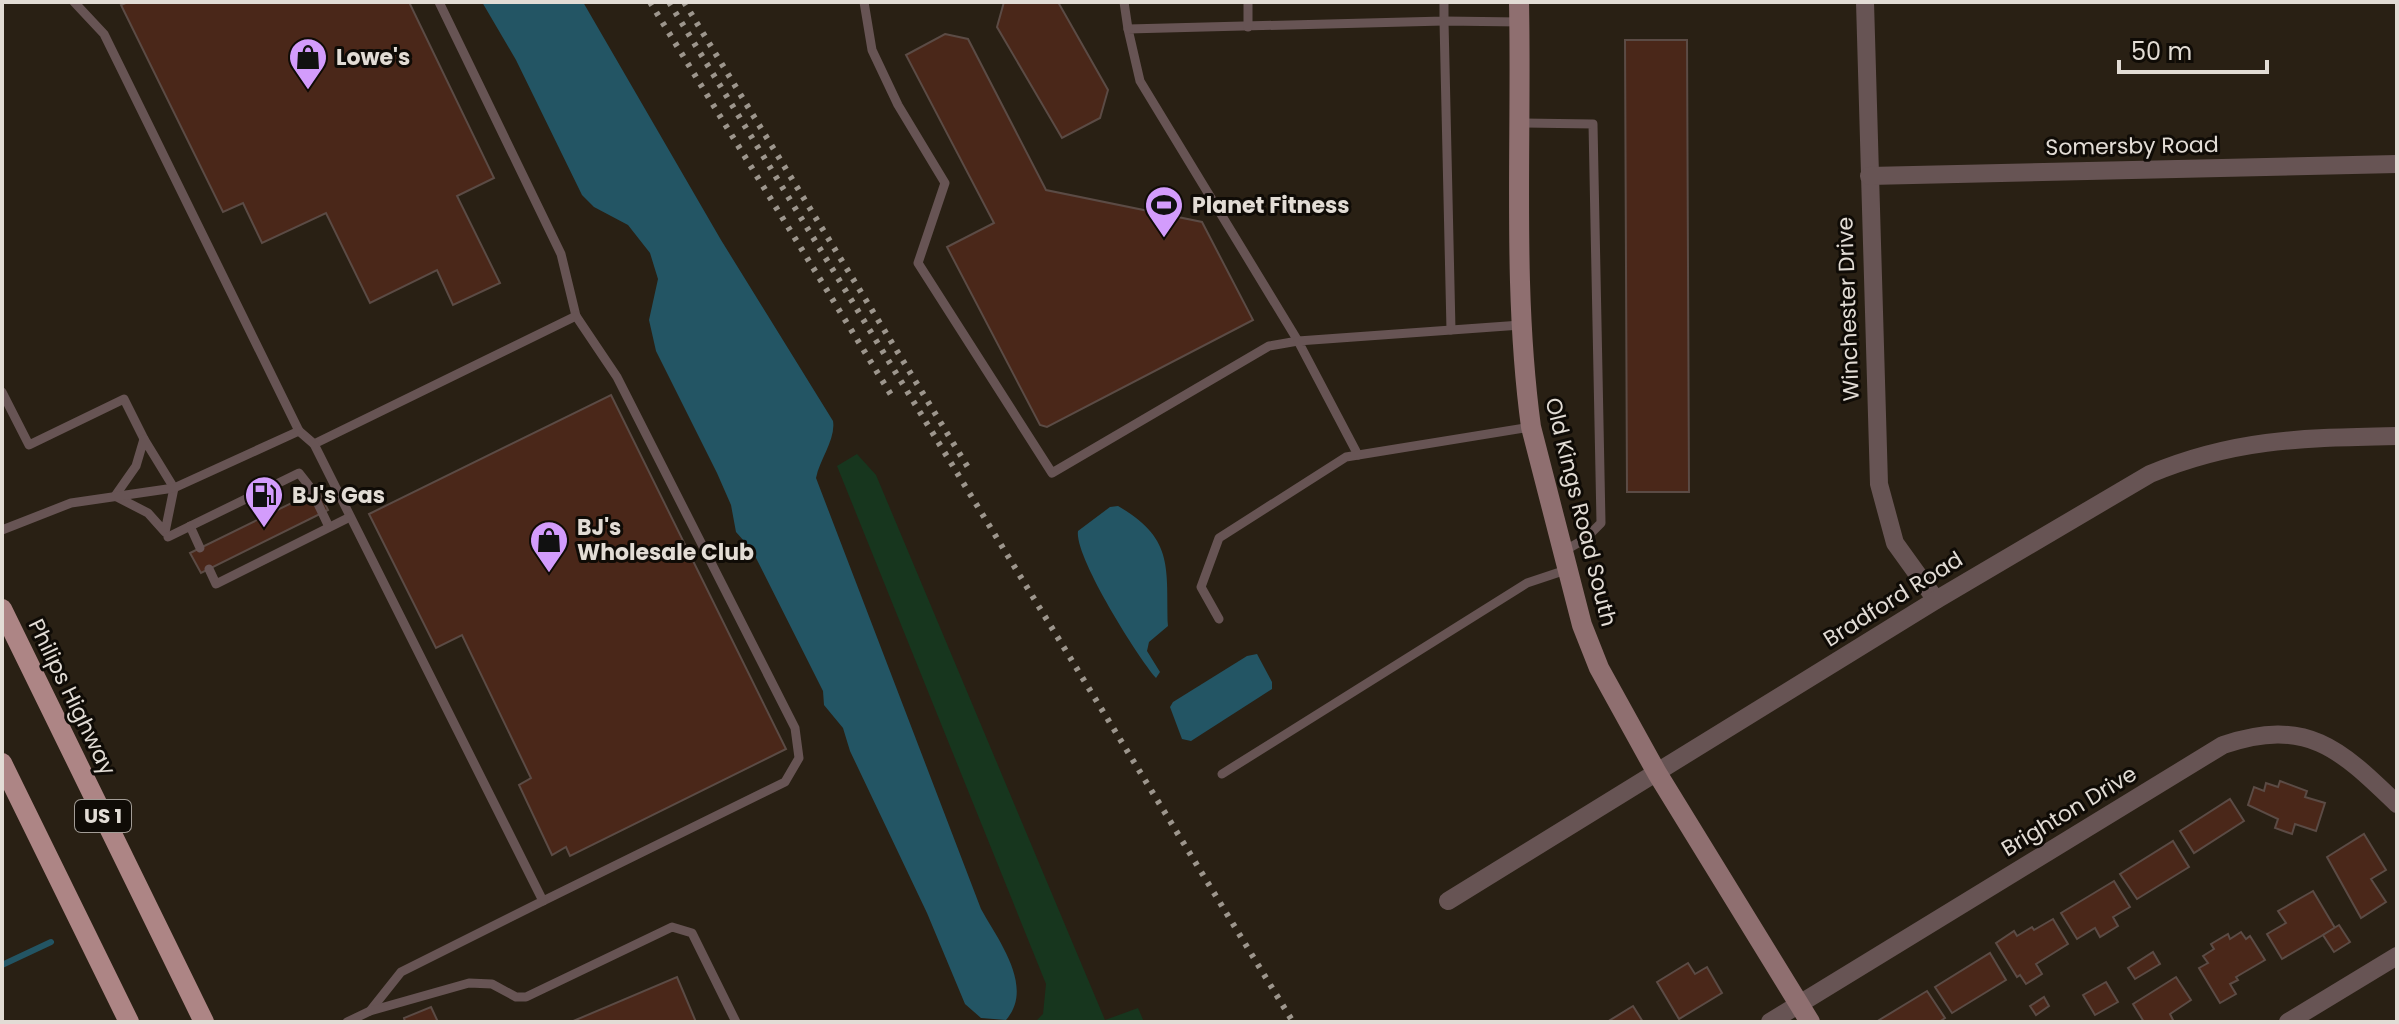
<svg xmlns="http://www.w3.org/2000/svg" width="2399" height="1024" font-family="Poppins,sans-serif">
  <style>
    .green { fill: #17361e }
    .water { fill: #235564 }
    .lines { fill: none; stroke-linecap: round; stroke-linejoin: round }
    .stream { stroke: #235564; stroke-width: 6 }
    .building { fill: #4a2719; stroke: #5b4b45; stroke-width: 2 }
    .lane { stroke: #675454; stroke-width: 9 }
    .street { stroke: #675454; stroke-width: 18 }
    .secondary { stroke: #8f6f70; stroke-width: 20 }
    .primary { stroke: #ad8585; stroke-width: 20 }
    .rail { stroke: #9d968d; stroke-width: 6; stroke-dasharray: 4 8; stroke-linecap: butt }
    .labels { text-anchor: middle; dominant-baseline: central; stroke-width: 6; stroke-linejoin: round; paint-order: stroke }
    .shield { fill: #0f0b06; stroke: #a39d97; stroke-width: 2 }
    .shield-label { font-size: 20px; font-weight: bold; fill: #e2dcd5 }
    .poi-label { font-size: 22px; font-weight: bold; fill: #e2dcd5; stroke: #0f0b06; text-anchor: start }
    .street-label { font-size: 22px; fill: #e2dcd5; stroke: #0f0b06 }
  </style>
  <rect width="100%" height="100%" fill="#292014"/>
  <path class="green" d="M857,454L876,475L1105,1020L1138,1008L1144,1022H1035L1043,1014L1046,984L837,466Z"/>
  <g class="water">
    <path d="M482,2H583L721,240L833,421C836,439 820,459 816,478L981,909C998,940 1035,987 1006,1020L981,1018L965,1004L927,913L850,751L843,728L824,705L823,691L752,550L736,532L731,505L717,473L656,351L649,320L658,279L650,253L628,225L594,207L582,195L516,60Z"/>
    <path d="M1118,506C1175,539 1166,568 1168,626L1149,642L1147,651L1160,672L1156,678C1137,656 1074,556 1078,531L1110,507Z"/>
    <path d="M1257,654L1272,682V689L1191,741L1182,739L1170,707L1173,702L1247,656Z"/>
  </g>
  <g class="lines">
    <path class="stream" d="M2,965L51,942"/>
  </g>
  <g class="building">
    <path d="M128,2H409L494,178L457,196L500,283L453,305L437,270L370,303L326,213L262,243L243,203L223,212L121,5Z"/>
    <path d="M1004,2H1058L1108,90L1100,118L1062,138L997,27Z"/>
    <path d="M945,34L968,39L1046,190L1202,222L1253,320L1047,427L1040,425L947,247L994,223L906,55Z"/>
    <path d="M1625,40H1687L1689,492H1627Z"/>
    <path d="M611,395L786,749L570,856L566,847L552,855L519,785L531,778L462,635L436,648L369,514Z"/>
    <path d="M318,490L328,510L201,573L190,553Z"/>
    <path d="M2280,781L2307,791L2305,797L2325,803L2316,831L2295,824L2292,834L2275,828L2278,819L2248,805L2254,787L2264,791L2266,783L2278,787Z"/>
    <path d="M2230,799L2244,821L2194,853L2180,831Z"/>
    <path d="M2364,834L2386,870L2371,879L2386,902L2361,918L2327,857Z"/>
    <path d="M2173,841L2189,867L2137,899L2120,874Z"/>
    <path d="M2114,881L2130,907L2113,917L2118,926L2100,937L2095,928L2077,939L2061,913Z"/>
    <path d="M2313,891L2335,928L2282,959L2267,934L2286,923L2278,911Z"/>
    <path d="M2053,919L2068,944L2036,964L2042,974L2026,984L2020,975L2017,977L1996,943L2014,931L2017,936L2032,927L2034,930Z"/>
    <path d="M2339,925L2350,942L2334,952L2323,935Z"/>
    <path d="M2241,932L2246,939L2250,936L2265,960L2236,977L2238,980L2230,984L2236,994L2220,1003L2199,968L2208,963L2203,956L2214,949L2211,944L2228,934L2230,939Z"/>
    <path d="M2153,952L2160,964L2135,979L2128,968Z"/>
    <path d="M1990,953L2006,980L1952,1013L1935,987Z"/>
    <path d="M1688,963L1695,974L1707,967L1722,993L1679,1019L1657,982Z"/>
    <path d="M677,977L696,1022H571Z"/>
    <path d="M2176,977L2191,1000L2170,1014L2174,1022H2144L2133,1004Z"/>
    <path d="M2106,982L2118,1002L2095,1015L2083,995Z"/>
    <path d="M1927,991L1945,1018L1939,1022H1876Z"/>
    <path d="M2044,997L2049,1006L2036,1015L2030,1006Z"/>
    <path d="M1633,1006L1643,1022H1607Z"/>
    <path d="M431,1007L438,1022H405L404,1018Z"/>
  </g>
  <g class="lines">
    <g class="lane">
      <path d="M74,2L104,34L299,431"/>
      <path d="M439,2L561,254L576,316"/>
      <path d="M864,2L872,50L898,105L945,183L918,263L1052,473L1269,346L1298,341L1140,81L1128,29L1444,21V2"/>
      <path d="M1124,2L1128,29"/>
      <path d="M1248,2V27"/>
      <path d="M1520,123L1593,124L1601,523L1585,539L1562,552"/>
      <path d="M1451,330L1444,21L1520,22"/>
      <path d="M2,392L29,445L124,399L144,439"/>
      <path d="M144,439L174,488L165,532L148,513L115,496L136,466Z"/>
      <path d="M314,444L576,316L617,377L795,728L799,758L785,782L543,901"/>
      <path d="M1358,455L1298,341L1521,325"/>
      <path d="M190,526L200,548"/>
      <path d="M2,530L71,503L174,488L299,431L314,444L543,901L401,972L370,1011L347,1022"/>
      <path d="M168,537L299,473L310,487L329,527"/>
      <path d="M209,569L216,584L350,517"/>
      <path d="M1219,619L1201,587L1219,538L1346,457L1531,427"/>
      <path d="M1222,774L1527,583L1566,570"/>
      <path d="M370,1011L469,983L492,984L516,997H526L672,927L692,933L736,1022"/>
    </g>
    <g class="street">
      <path d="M1865,2L1879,484L1895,543L1936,600"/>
      <path d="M1869,176L2397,164"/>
      <path d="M1448,901L1936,600L2150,474C2236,438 2305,438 2397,436"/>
      <path d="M1770,1022L2223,745C2307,717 2339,748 2397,804"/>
      <path d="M2288,1022L2397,956"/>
    </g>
    <path class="secondary" d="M1519,2C1522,143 1512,287 1531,427L1582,625L1599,668L1657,773L1810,1022"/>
    <g class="primary">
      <path d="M2,609L204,1022"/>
      <path d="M2,763L129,1022"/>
    </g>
    <g class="rail">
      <path d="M650,2L893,398"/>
      <path d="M669,2L1293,1022"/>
      <path d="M684,2L969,469"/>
    </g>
  </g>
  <defs>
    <symbol id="shop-pin" viewBox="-11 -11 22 30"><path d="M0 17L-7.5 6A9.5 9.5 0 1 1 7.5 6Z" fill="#d39cfc" stroke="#0f0b06"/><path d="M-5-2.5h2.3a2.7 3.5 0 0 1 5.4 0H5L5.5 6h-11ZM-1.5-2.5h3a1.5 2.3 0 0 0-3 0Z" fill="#111"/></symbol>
    <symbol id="stadium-pin" viewBox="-11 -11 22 30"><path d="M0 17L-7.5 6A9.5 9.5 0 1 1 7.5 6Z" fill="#d39cfc" stroke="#0f0b06"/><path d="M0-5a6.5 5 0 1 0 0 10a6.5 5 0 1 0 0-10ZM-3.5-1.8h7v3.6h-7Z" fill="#111"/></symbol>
    <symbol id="fuel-pin" viewBox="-11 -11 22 30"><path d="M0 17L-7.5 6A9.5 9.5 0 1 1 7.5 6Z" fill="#d39cfc" stroke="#0f0b06"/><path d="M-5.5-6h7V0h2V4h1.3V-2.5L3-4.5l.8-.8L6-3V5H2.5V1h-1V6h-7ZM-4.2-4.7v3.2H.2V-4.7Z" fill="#111"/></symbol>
  </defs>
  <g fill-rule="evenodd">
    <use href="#shop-pin" x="286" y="35" width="44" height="60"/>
    <use href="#stadium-pin" x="1142" y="183" width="44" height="60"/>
    <use href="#fuel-pin" x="242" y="473" width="44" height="60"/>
    <use href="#shop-pin" x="527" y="518" width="44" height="60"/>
  </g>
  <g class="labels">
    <rect class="shield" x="75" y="800" width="56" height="32" rx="6"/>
    <g class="shield-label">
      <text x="103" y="816">US 1</text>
    </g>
    <g class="poi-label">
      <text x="336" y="57">Lowe's</text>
      <text x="1192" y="205">Planet Fitness</text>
      <text x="292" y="495">BJ's Gas</text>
      <text x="577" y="527">BJ's<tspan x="577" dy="25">Wholesale Club</tspan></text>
    </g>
    <g class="street-label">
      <text transform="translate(2132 146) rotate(-1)">Somersby Road</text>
      <text transform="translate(1848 309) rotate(-92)">Winchester Drive</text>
      <text transform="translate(1581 512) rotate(76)">Old Kings Road South</text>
      <text transform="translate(1893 599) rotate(-32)">Bradford Road</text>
      <text transform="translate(72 697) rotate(64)">Philips Highway</text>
      <text transform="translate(2069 811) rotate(-31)">Brighton Drive</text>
    </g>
  </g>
  <rect width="2399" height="1024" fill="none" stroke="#e2dcd5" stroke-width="8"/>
  <path d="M2119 60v12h148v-12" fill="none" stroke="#e2dcd5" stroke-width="4"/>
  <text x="2131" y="60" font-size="24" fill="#e2dcd5" stroke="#0f0b06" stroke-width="6" paint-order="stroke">50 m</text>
</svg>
